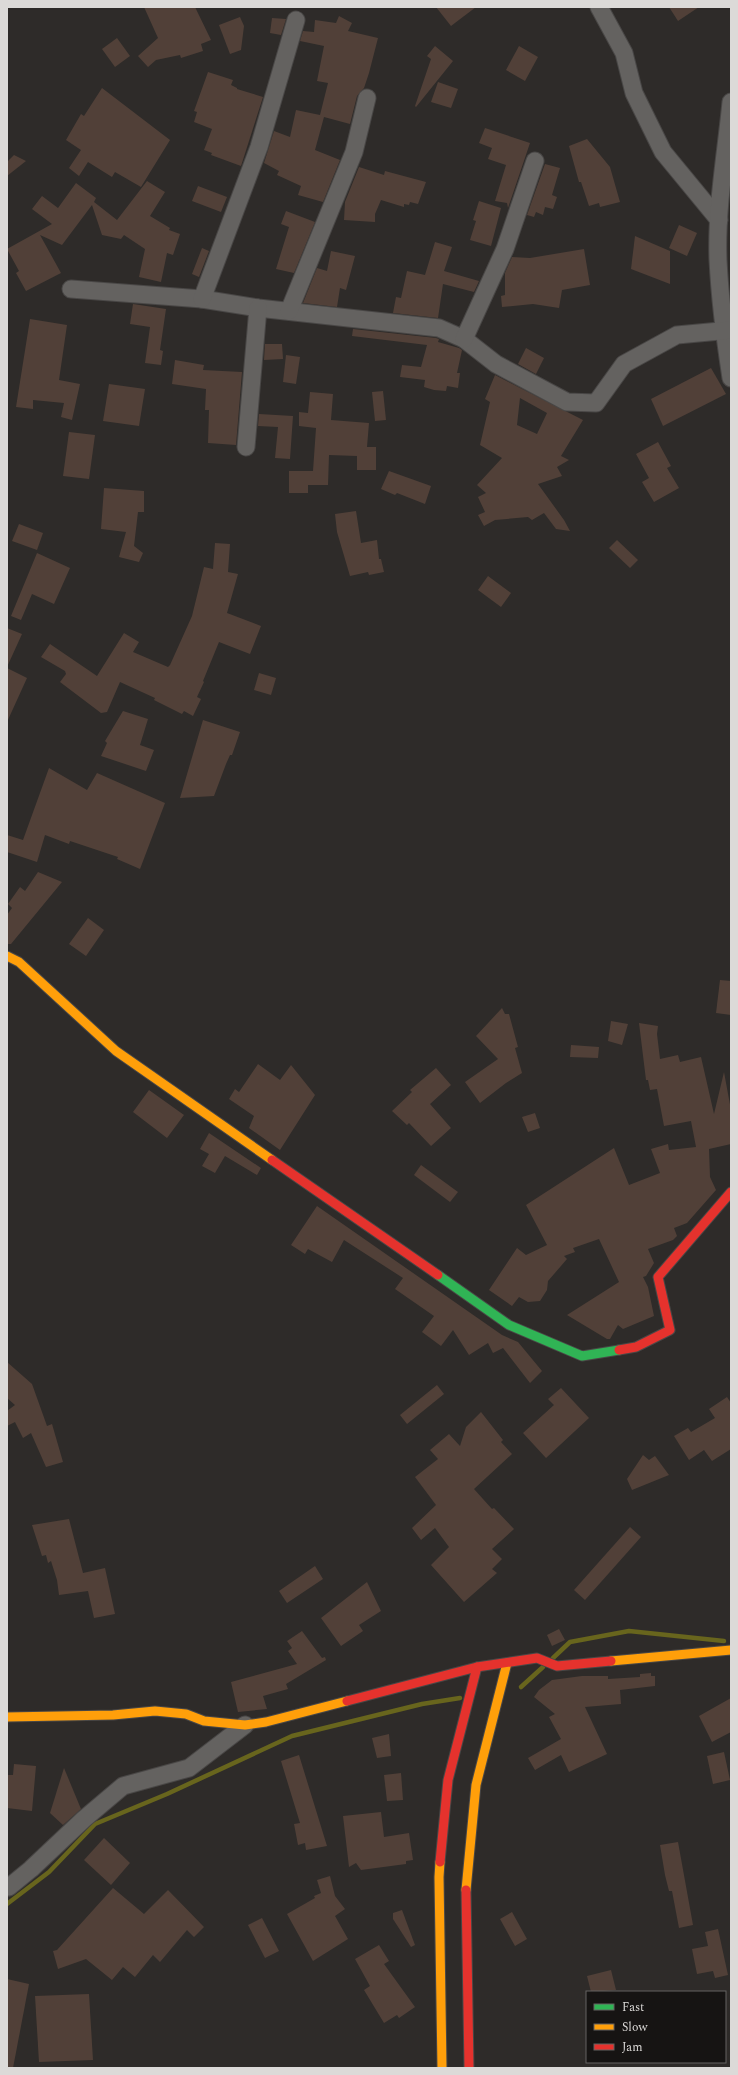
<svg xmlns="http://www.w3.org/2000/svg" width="738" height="2075" font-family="Spectral,serif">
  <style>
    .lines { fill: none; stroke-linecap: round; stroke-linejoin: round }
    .stream { stroke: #68651d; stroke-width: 4.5 }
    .building { fill: #514038; fill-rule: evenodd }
    .street-casing { stroke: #494746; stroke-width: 19 }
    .fast-casing { stroke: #494746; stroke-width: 11 }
    .slow-casing { stroke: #494746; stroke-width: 11 }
    .jam-casing { stroke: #494746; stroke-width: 11 }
    .street { stroke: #646260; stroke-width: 17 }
    .fast { stroke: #30b455; stroke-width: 9 }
    .slow { stroke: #ff9f0a; stroke-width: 9 }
    .jam { stroke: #e5322d; stroke-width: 9 }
  </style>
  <rect width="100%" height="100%" fill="#2e2b29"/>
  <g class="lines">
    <g class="stream">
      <path d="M553,1658L570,1642L629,1631L724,1641"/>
      <path d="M521,1687L543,1667"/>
      <path d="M7,1904L49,1872L95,1824L167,1794L292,1736L422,1704L460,1698"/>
    </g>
  </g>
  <g class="building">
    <path d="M144,7H195L211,40L201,44L203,51L181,58L180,55L156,60L148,67L138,56L158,38Z"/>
    <path d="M436,7H476L451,26Z"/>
    <path d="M669,7H699L678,21Z"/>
    <path d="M339,16L352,23L348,31L378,38L369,73L364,88L357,96L350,124L324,117L315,150L340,160L323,202L298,195L301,186L277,175L279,171L264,163L274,131L290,137L296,110L320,115L328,83L317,81L324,46L300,41L303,31L314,32L315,20L336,23Z"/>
    <path d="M240,17L244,26L241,50L230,54L219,25Z"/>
    <path d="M272,18L286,19L281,35L270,33Z"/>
    <path d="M117,38L130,56L115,67L102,49Z"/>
    <path d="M435,46L453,61L416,107L415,106L431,59L427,56Z"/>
    <path d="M519,46L538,57L525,81L506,70Z"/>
    <path d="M208,72L233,80L231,85L237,88V89L263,97L241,166L211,155L212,153L204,150L212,129L194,122L197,112L194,111Z"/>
    <path d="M438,82L458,89L451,108L431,102Z"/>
    <path d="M102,88L170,140L141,187L115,172L112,177L88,162L79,176L69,168L81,150L66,140L81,114L84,116Z"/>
    <path d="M485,128L530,143L508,208L507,203L495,201L506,165L488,159L492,148L479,143Z"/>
    <path d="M587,139L610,167L620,202L600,207L599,203L589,206L581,182H579L569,146Z"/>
    <path d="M14,155L26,161L7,176V162Z"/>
    <path d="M545,164L560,168L552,195L557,197L553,209L545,207L543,215L536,212L534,217L527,215Z"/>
    <path d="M359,167L384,175L385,171L426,182L418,204L410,202L409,205L404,204V207L381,200L375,214V222L344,220L345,202Z"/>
    <path d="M147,181L165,192L150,216L170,228L169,230L180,234L173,255L167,253L161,282L139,277L145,249L124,235L121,239L102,235L92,205L62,245L40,235L61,273L26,291L16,273L19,271L7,249L52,224L32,209L42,196L58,208L76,183L96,198L94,202L117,220Z"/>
    <path d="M198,186L227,197L221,212L192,201Z"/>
    <path d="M479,201L501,208L491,246L470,240L476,221L473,220Z"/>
    <path d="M286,211L315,222L294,273L276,269L289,227L281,224Z"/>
    <path d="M679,225L697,233L687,256L669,248Z"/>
    <path d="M635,236L670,251V284L631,269Z"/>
    <path d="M435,242L452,247L444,271L479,281L474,292L443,284L438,318L393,313L396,297L401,298L407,271L425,275Z"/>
    <path d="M202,248L209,251L199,277L192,274Z"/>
    <path d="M584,249L590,285L562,290L559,308L533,304L502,307L501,296L505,295V273L512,257L530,258Z"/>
    <path d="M331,251L355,256L346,290L340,288L337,307L303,303L317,268L327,271Z"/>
    <path d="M133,304L166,309L160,350L163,351L161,365L145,363L150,327L130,324Z"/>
    <path d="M30,319L67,325L59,380L80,384L72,420L61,417L64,403L33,400V409L16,407Z"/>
    <path d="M353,329L436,338L439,339L438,342L459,348L462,350L457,373H460L458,388L447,386L446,391L434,390L424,387L425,380L400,377L402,365L421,367L427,345L352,336Z"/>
    <path d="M265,344H282L283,359L264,360Z"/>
    <path d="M526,348L544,358L536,374L518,364Z"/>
    <path d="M286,355L300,357L296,384L283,382Z"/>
    <path d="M175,360L204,365L203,370L242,372L236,445L208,443L209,410H205L206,389L172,384Z"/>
    <path d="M711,368L726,394L663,426L651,399Z"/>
    <path d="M495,375L583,420L561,456L569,460L557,467L562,476L538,484L564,520L570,531L556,529L544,513L532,520L528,517L495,520L484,526L478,515L485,512L478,497L486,493L477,485L502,458L480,445L490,402L485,399ZM520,398L547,413L537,434L517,425Z"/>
    <path d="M109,384L145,389L139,426L103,421Z"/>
    <path d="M383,391L386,420L375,421L372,392Z"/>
    <path d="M310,392L333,394L331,420L369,423L367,447H376V470H357V456L329,455L328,485H308V493H289V471H313L316,428L299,426V412L308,413Z"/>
    <path d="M259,414L293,416L290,459L275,458L278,427L258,426Z"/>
    <path d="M69,432L95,435L89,479L63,476Z"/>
    <path d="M658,442L671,466L667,468L679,488L654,502L642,482L649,478L636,454Z"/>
    <path d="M389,471L431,486L425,504L397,493L395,495L381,489Z"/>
    <path d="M104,488L144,491V512H138L134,546L143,553L139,562L119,557L126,532L101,529Z"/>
    <path d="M356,511L361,543L377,540L379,559H381L384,572L369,575L368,572L350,576L337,532L335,514Z"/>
    <path d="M19,524L43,533L37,550L12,541Z"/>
    <path d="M617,540L638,560L630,568L609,548Z"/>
    <path d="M215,543L230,544L228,572L238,574L227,613L261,626L250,654L219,642L203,681L204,682L197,697L201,699L193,716L184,711L182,714L154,700L155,698L120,682L107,712L101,713L60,682L66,674L65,671L41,657L50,644L97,676L124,633L139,642L133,652L168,667L170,665L192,616L204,567L213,569Z"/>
    <path d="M37,553L70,568L54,604L32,594L21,620L11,616Z"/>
    <path d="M488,576L511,593L501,607L478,590Z"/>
    <path d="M7,628L22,634L7,667Z"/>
    <path d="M7,668L27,678L7,722Z"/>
    <path d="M259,673L276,678L271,695L254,690Z"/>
    <path d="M123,711L148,719L140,745L154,750L146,771L101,756L107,743L105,741Z"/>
    <path d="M203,720L240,732L232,755H230L226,764L214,796L180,798Z"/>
    <path d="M49,768L87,790L97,773L165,803L140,869L117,859L118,857L70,841L69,844L45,835L37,862L7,852V835L23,840Z"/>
    <path d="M38,872L62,882L11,944H7V915L12,908L8,904L20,887L25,891Z"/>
    <path d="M88,918L104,930L86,956L69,944Z"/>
    <path d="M720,980L731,981V1015L716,1013Z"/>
    <path d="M502,1008L505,1014H509L518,1047L515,1048L522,1073L506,1083L480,1103L465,1082L498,1059L476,1036Z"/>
    <path d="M611,1021L628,1024L622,1045L608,1041Z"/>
    <path d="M639,1023L658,1026L657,1034L660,1059L678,1055L680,1062L701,1057L714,1114L724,1072L731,1110V1144L709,1149L710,1177L716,1190L687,1223L674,1228L677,1236L673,1240L648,1249L654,1263L646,1276L643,1277L648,1287L654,1316L623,1329L618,1325L610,1339H607L567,1315L619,1282L599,1239L573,1248L575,1252L564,1256L567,1259L548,1281L547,1290L540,1301L528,1302L519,1297L512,1306L489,1290L517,1248L526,1255L547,1245L526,1205L614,1148L629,1185L660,1173L651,1149L668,1144L669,1150L696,1147L691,1121L664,1126L657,1089L650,1090L648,1080H646Z"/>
    <path d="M571,1045L599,1047L598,1058L570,1057Z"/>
    <path d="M258,1064L280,1080L291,1065L315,1095L280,1150L249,1128L254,1116L229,1099L235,1089L239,1092Z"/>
    <path d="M436,1068L451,1085L430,1104L451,1128L431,1146L409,1123L407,1125L392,1111L412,1092L410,1090Z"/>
    <path d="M149,1090L184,1115L167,1138L133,1112Z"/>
    <path d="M535,1113L540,1128L528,1132L522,1117Z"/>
    <path d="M209,1133L261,1168L257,1175L225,1156L215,1173L202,1166L209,1154L200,1149Z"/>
    <path d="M421,1165L458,1192L450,1202L414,1175Z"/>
    <path d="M317,1206L502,1335L518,1342L542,1371L530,1383L503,1348L493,1353L488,1343L469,1355L453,1330L441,1346L422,1332L434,1316L395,1289L403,1278L344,1240L332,1262L308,1249L305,1254L291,1245Z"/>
    <path d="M7,1362L32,1384L47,1426L52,1424L63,1462L46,1467L31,1433L23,1438L15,1422L7,1426V1411L15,1405L7,1398Z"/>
    <path d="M437,1385L444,1394L407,1424L400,1415Z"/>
    <path d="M561,1388L589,1418L546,1458L523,1433L554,1405L548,1399Z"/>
    <path d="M727,1397L731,1403V1449L712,1461L704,1450L689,1460L674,1436L688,1428L691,1432L715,1418L709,1409Z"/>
    <path d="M481,1412L503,1440L501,1442L512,1454L474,1489L492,1509L494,1508L514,1529L492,1549L502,1559L492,1569L497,1573L464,1602L431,1565L449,1547L435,1528L421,1540L412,1528L436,1505L415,1477L438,1459L430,1450L449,1434L460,1446L466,1427Z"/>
    <path d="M643,1455L649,1460L655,1456L669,1475L632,1490L627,1479Z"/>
    <path d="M69,1519L83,1573L105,1568L115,1614L94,1618L88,1591L59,1595L57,1580L51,1561L48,1563L46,1555L42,1556L32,1525Z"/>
    <path d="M630,1527L641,1537L585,1600L574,1590Z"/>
    <path d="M315,1566L323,1579L287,1603L279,1591Z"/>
    <path d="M367,1582L381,1611L359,1625L363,1631L341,1646L321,1618Z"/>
    <path d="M559,1629L565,1640L552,1646L547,1635Z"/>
    <path d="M302,1631L322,1658L325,1657L326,1660L286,1684L288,1689L263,1696L267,1709L238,1712L231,1682L297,1664L288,1651L292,1648L287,1641Z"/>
    <path d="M651,1673V1676H655V1686L620,1690L621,1704L585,1707L607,1754L569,1772L561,1755L535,1770L528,1758L561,1739L549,1717L555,1714L534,1697L539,1690L552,1680L582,1676H608V1679L640,1677V1674Z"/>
    <path d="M731,1698V1732L712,1742L699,1716Z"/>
    <path d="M389,1734L391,1756L377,1758L372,1738Z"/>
    <path d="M724,1752L730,1780L713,1784L707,1756Z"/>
    <path d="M299,1755L327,1846L306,1850L305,1843L298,1845L294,1824L300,1823L281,1761Z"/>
    <path d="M14,1764L36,1766L32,1811L7,1808V1775H13Z"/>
    <path d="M64,1768L81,1809L63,1825L50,1813Z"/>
    <path d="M401,1773L403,1800L387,1801L384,1775Z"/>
    <path d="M381,1812L384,1837L409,1833L413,1860L406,1861V1864L361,1870L356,1863L349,1867L343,1816Z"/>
    <path d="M104,1838L130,1863L111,1885L84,1860Z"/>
    <path d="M678,1842L693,1925L679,1928L672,1891H669L665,1875L660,1845Z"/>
    <path d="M330,1876L335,1896L345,1909L335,1916L348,1939L313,1961L287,1914L315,1898L314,1896L321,1893L317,1880Z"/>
    <path d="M113,1888L144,1914L168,1890L204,1927L194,1937L187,1930L160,1962L153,1955L135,1977L123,1967L112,1980L86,1959L58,1969L53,1951L57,1950Z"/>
    <path d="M402,1910L415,1945L411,1947L393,1919V1913Z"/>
    <path d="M512,1912L527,1939L515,1946L500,1919Z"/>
    <path d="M262,1918L279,1951L265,1958L248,1925Z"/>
    <path d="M718,1929L728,1975L715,1978L713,1971L697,1974L692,1949L708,1946L705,1932Z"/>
    <path d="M379,1945L389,1961L384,1964L415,2007L399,2018L397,2015L384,2023L364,1990L370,1986L355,1959Z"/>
    <path d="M611,1970L616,1990L591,1992L587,1976Z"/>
    <path d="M7,1979L29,1984L13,2068L7,2067Z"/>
    <path d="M89,1994L93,2060L39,2062L35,1996Z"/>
  </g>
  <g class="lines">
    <defs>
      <g id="street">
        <path d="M599,7L624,53L634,93L663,152L719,220"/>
        <path d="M731,102C726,154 716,208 718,260C720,300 725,339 731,378"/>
        <path d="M71,289L202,299L258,308L439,328L464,339L496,364L567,402L596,403L624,364L677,335L731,330"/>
        <path d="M202,299L259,147L296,20"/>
        <path d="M289,311L354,152L367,98"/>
        <path d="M464,339L505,249L535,161"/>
        <path d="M246,447L258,308"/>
        <path d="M7,1886L9,1887L31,1869L84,1819L123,1786L189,1768L245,1725"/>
      </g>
      <path id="fast" d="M438,1275L509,1325L582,1356L619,1350"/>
      <g id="slow">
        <path d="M7,956L19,962L116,1051L272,1160"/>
        <path d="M611,1661L731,1650"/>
        <path d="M7,1717L113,1715L155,1711L186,1714L204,1721L245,1725L266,1722L347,1701"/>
        <path d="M440,1862L439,1877L442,2068"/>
        <path d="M466,1890L476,1785L507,1663"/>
      </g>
      <g id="jam">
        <path d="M272,1160L438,1275"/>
        <path d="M619,1350L636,1347L670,1330L658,1277L731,1192"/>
        <path d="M347,1701L477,1667L537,1658L557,1666L611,1661"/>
        <path d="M440,1862L448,1780L477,1667"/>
        <path d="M466,1890L469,2068"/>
      </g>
    </defs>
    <use href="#street" class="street-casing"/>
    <use href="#fast" class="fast-casing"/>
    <use href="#slow" class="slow-casing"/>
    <use href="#jam" class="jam-casing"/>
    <use href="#street" class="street"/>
    <use href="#fast" class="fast"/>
    <use href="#slow" class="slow"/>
    <use href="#jam" class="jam"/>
  </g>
  <rect width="738" height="2075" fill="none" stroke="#dcdad8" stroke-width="16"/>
  <rect x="586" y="1991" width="140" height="72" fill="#161413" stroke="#656362"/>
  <rect x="594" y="2004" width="20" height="6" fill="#30b455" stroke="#656362"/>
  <text x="622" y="2011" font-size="12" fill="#dcdad8">Fast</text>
  <rect x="594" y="2024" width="20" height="6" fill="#ff9f0a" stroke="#656362"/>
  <text x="622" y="2031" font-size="12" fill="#dcdad8">Slow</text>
  <rect x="594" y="2044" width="20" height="6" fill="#e5322d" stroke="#656362"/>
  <text x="622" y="2051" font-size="12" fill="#dcdad8">Jam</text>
</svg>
